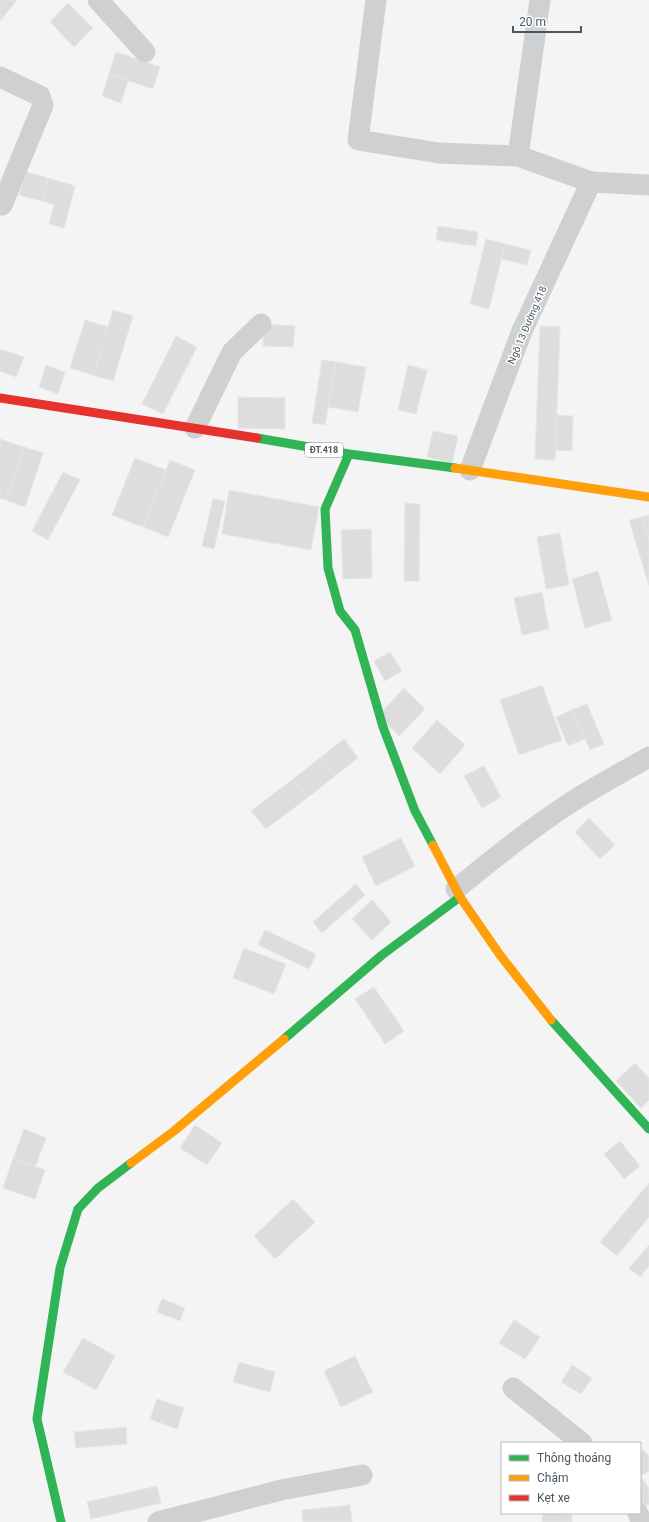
<svg xmlns="http://www.w3.org/2000/svg" width="649" height="1522" font-family="Roboto,sans-serif">
  <style>
    .building { fill: #ddddde; stroke: #e5e6e7 }
    .lines { fill: none; stroke-linecap: round; stroke-linejoin: round }
    .street { stroke: #ced0d2; stroke-width: 21 }
    .fast { stroke: #30b455; stroke-width: 9 }
    .slow { stroke: #ff9f0a; stroke-width: 9 }
    .jam { stroke: #e5322d; stroke-width: 9 }
    .labels { text-anchor: middle; dominant-baseline: central; stroke-width: 3; stroke-linejoin: round; paint-order: stroke }
    .shield { fill: #fff; stroke: #808990; stroke-width: 1 }
    .shield-label { font-size: 9px; font-weight: bold; fill: #4a5661 }
    .street-label { font-size: 10px; fill: #4a5661; stroke: #fff }
  </style>
  <rect width="100%" height="100%" fill="#f4f4f4"/>
  <g class="building">
    <path d="M0,0H17L0,21Z"/>
    <path d="M68,3L93,28L74,47L50,22Z"/>
    <path d="M116,52L160,67L153,89L109,74Z"/>
    <path d="M109,74L128,81L121,103L102,96Z"/>
    <path d="M26,172L48,178L42,201L19,195Z"/>
    <path d="M48,178L75,186L64,228L49,224L54,205L42,201Z"/>
    <path d="M438,226L478,232L476,246L436,240Z"/>
    <path d="M486,239L505,244L489,309L470,304Z"/>
    <path d="M505,244L531,250L527,265L501,259Z"/>
    <path d="M113,310L133,316L113,381L93,375Z"/>
    <path d="M85,320L108,327L93,375L70,368Z"/>
    <path d="M264,324L295,326L293,347L263,346Z"/>
    <path d="M540,326L560,327L555,460L535,459Z"/>
    <path d="M176,336L197,347L163,414L142,404Z"/>
    <path d="M0,349L24,357L16,377L0,371Z"/>
    <path d="M322,360L336,362L325,425L312,423Z"/>
    <path d="M336,362L366,367L358,412L328,407Z"/>
    <path d="M46,365L65,372L58,394L39,387Z"/>
    <path d="M408,365L427,370L416,414L398,410Z"/>
    <path d="M238,397L285,398V429L238,428Z"/>
    <path d="M557,415L573,416L572,451L555,450Z"/>
    <path d="M433,431L458,436L452,463L427,457Z"/>
    <path d="M0,439L24,447L6,500L0,498Z"/>
    <path d="M24,447L43,453L25,507L6,500Z"/>
    <path d="M135,458L166,470L143,527L112,515Z"/>
    <path d="M170,460L195,470L168,537L143,527Z"/>
    <path d="M63,472L80,480L48,540L32,531Z"/>
    <path d="M229,490L319,507L311,550L222,534Z"/>
    <path d="M213,499L225,501L214,549L202,546Z"/>
    <path d="M405,503L420,504L419,581H404Z"/>
    <path d="M649,515V539L642,517Z"/>
    <path d="M642,517L649,539V586L629,520Z"/>
    <path d="M371,529L372,578L343,579L341,530Z"/>
    <path d="M560,533L569,585L546,589L537,537Z"/>
    <path d="M598,571L612,620L585,628L572,579Z"/>
    <path d="M542,592L549,629L522,635L514,598Z"/>
    <path d="M390,652L402,671L385,681L374,661Z"/>
    <path d="M542,685L562,740L519,755L500,700Z"/>
    <path d="M404,688L425,709L399,736L378,716Z"/>
    <path d="M587,704L604,744L590,750L572,710Z"/>
    <path d="M572,710L585,739L568,746L556,717Z"/>
    <path d="M437,720L465,745L440,774L412,748Z"/>
    <path d="M344,739L358,758L335,776L321,757Z"/>
    <path d="M321,757L335,776L307,798L293,779Z"/>
    <path d="M484,766L501,797L482,808L464,776Z"/>
    <path d="M293,779L307,798L266,829L251,811Z"/>
    <path d="M589,818L615,845L600,859L575,832Z"/>
    <path d="M401,838L415,866L376,886L362,857Z"/>
    <path d="M356,884L365,895L322,933L313,922Z"/>
    <path d="M372,900L391,922L372,940L352,919Z"/>
    <path d="M265,930L316,954L309,969L258,945Z"/>
    <path d="M244,948L286,964L274,994L233,978Z"/>
    <path d="M374,987L404,1031L385,1044L355,999Z"/>
    <path d="M635,1063L649,1078V1100L641,1108L616,1081Z"/>
    <path d="M195,1125L222,1143L207,1165L180,1148Z"/>
    <path d="M24,1129L46,1138L35,1167L13,1159Z"/>
    <path d="M620,1141L640,1166L624,1179L604,1154Z"/>
    <path d="M13,1159L45,1170L35,1199L3,1188Z"/>
    <path d="M649,1183V1217L617,1256L600,1242Z"/>
    <path d="M293,1199L315,1222L275,1259L254,1236Z"/>
    <path d="M649,1245V1266L640,1277L629,1268Z"/>
    <path d="M162,1299L185,1308L180,1321L157,1312Z"/>
    <path d="M514,1320L540,1337L525,1359L499,1343Z"/>
    <path d="M83,1338L115,1356L96,1390L63,1372Z"/>
    <path d="M355,1356L373,1392L341,1407L324,1371Z"/>
    <path d="M239,1362L275,1372L270,1392L233,1382Z"/>
    <path d="M572,1365L592,1378L581,1394L561,1382Z"/>
    <path d="M157,1399L184,1408L177,1429L150,1419Z"/>
    <path d="M126,1427L127,1444L76,1448L74,1432Z"/>
    <path d="M644,1450L649,1457V1471L641,1476L649,1489V1504L642,1509L640,1506V1452Z"/>
    <path d="M157,1486L161,1503L91,1519L87,1502Z"/>
    <path d="M350,1505L352,1522H303L302,1510Z"/>
    <path d="M543,1513L572,1515V1522H542Z"/>
  </g>
  <g class="lines">
    <g class="street">
      <path d="M98,0L145,52"/>
      <path d="M376,0L358,140L439,153L518,156L591,182"/>
      <path d="M0,77L40,96L43,105L2,205"/>
      <path d="M518,156L540,0"/>
      <path d="M195,428L232,352L261,324"/>
      <path d="M470,470L522,331L591,182L649,185"/>
      <path d="M456,889C493,859 530,829 570,803C596,786 623,772 649,757"/>
      <path d="M513,1388L582,1443"/>
      <path d="M638,1513L641,1522"/>
      <path d="M158,1522L281,1490L362,1475"/>
    </g>
    <g class="fast">
      <path d="M257,438L349,454L455,468"/>
      <path d="M349,454L325,509L328,568L340,611L355,630L383,727L415,811L433,845"/>
      <path d="M551,1020L649,1129"/>
      <path d="M284,1039L382,955L460,897"/>
      <path d="M61,1522L37,1419L60,1268L78,1209L98,1188L131,1163"/>
    </g>
    <g class="slow">
      <path d="M455,468L649,497"/>
      <path d="M433,845L460,897L500,955L551,1020"/>
      <path d="M131,1163L174,1131L284,1039"/>
    </g>
    <path class="jam" d="M0,398L257,438"/>
  </g>
  <g class="labels">
    <rect class="shield" x="305" y="443" width="38" height="14" rx="3"/>
    <g class="shield-label">
      <text x="324" y="450">ĐT.418</text>
    </g>
    <g class="street-label">
      <text transform="translate(527 325) rotate(-67)">Ngõ 13 Đường 418</text>
    </g>
  </g>
  <rect x="501" y="1442" width="140" height="72" fill="#ffffff" stroke="#b7bbc0"/>
  <rect x="509" y="1455" width="20" height="6" fill="#30b455" stroke="#b7bbc0"/>
  <text x="537" y="1462" font-size="12" fill="#4a5661">Thông thoáng</text>
  <rect x="509" y="1475" width="20" height="6" fill="#ff9f0a" stroke="#b7bbc0"/>
  <text x="537" y="1482" font-size="12" fill="#4a5661">Chậm</text>
  <rect x="509" y="1495" width="20" height="6" fill="#e5322d" stroke="#b7bbc0"/>
  <text x="537" y="1502" font-size="12" fill="#4a5661">Kẹt xe</text>
  <path d="M513 26v6h68v-6" fill="none" stroke="#4a5661" stroke-width="2"/>
  <text x="519" y="26" font-size="12" fill="#4a5661" stroke="#ffffff" stroke-width="3" paint-order="stroke">20 m</text>
</svg>
